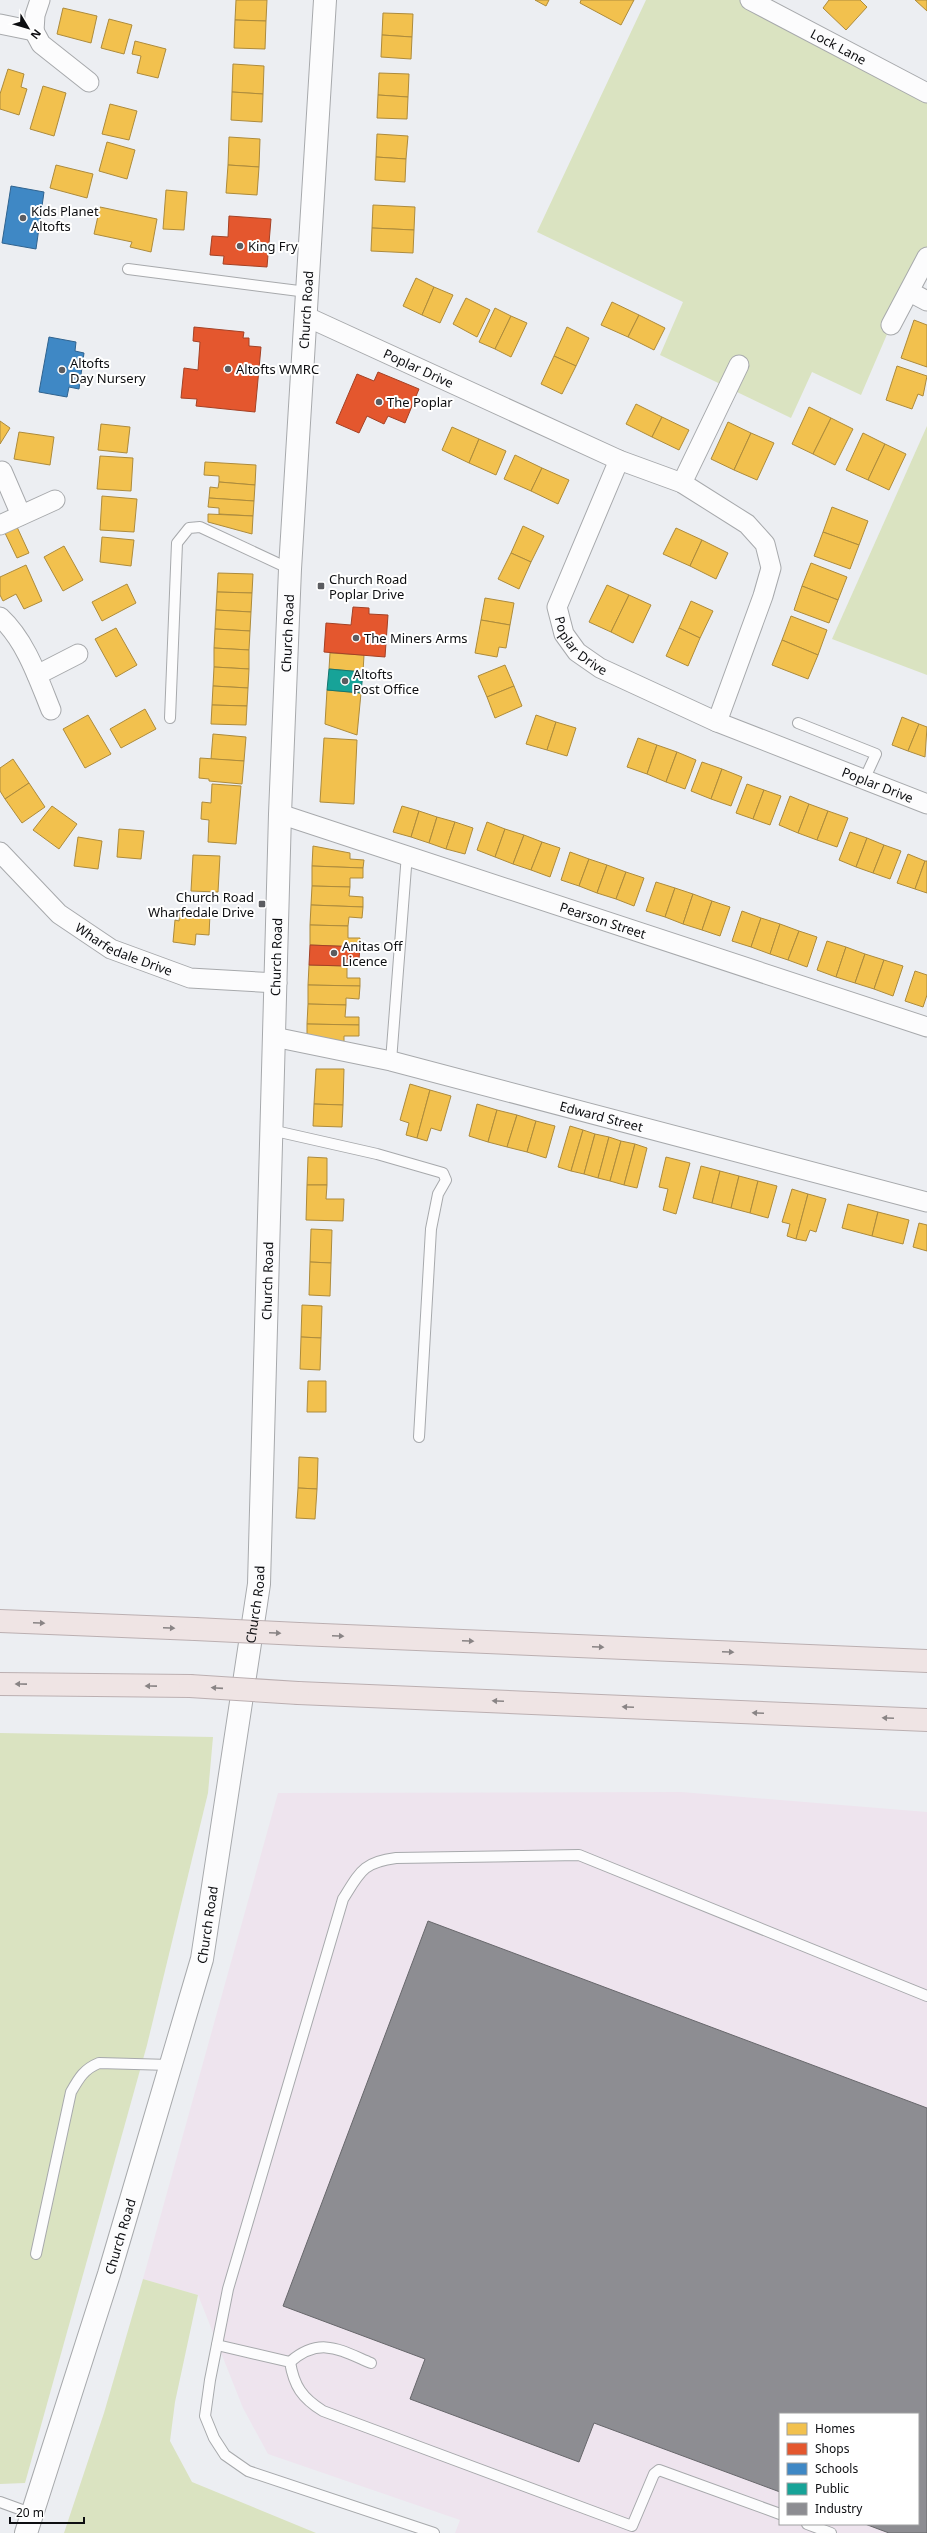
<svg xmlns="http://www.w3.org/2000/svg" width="927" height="2533" font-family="'Noto Sans',sans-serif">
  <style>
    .industrial { fill: #eee4ee; fill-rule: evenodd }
    .green { fill: #dae3c1 }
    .homes { fill: #f2c14e; stroke: #ad8b3c }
    .shops { fill: #e4572e; stroke: #a44125 }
    .schools { fill: #3f88c5; stroke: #30638f }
    .public { fill: #17a398; stroke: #147670 }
    .industry { fill: #8d8d92; stroke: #67676b }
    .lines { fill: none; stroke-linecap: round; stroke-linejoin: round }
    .service-casing { stroke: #a7a9ac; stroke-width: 12 }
    .minor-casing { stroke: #a7a9ac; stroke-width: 21 }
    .tertiary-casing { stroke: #a7a9ac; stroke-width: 24 }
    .motorway-casing { stroke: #bbafb1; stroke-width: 24 }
    .service { stroke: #fcfcfd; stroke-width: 10 }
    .minor { stroke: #fcfcfd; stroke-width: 19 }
    .tertiary { stroke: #fcfcfd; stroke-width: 22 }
    .motorway { stroke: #efe4e4; stroke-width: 22 }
    .motorway-bridge-casing { stroke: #bbafb1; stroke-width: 24; stroke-linecap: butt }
    .motorway-bridge { stroke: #efe4e4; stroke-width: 22 }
    .oneway { fill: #898485 }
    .poi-dot { fill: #5b5c60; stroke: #fff; stroke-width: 1.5 }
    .labels { text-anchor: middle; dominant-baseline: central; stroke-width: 4; stroke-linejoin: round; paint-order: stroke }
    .street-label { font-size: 13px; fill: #0d0e11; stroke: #fff }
    .poi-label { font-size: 13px; fill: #0d0e11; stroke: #fff; text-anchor: start }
  </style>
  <rect width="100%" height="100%" fill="#eceef2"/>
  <path class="industrial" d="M681,1792L927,1812V2533H455L460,2520L268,2454L243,2408L198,2295L143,2279L278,1793ZM780,2414H918V2524H780Z"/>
  <g class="green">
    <path d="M646,0H750L927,93V257L891,325L861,395L812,372L791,418L660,355L683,302L537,232Z"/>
    <path d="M927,426V675L832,639Z"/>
    <path d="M0,1733L213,1737L208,1793L147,2045L25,2483L0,2484Z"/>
    <path d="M143,2279L198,2295L175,2402L170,2441L192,2482L316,2533H64L104,2413Z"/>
  </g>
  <g class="homes">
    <path d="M236,0H267L266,21L235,20Z"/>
    <path d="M535,0H549L546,6Z"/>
    <path d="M581,0H634L621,25L580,3Z"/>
    <path d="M829,0H860L867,7L846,30L823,8Z"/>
    <path d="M915,0H927V11Z"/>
    <path d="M63,8L97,16L91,43L57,34Z"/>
    <path d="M383,13L413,14L412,37L382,35Z"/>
    <path d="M109,19L132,25L124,54L101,48Z"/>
    <path d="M235,20L266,21L265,49L234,48Z"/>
    <path d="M382,35L412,37L411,59L381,57Z"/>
    <path d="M135,41L166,49L158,78L137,73L141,56L132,54Z"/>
    <path d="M233,64L264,66L263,94L232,92Z"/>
    <path d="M8,69L24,74L21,87L27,89L19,115L0,109V94Z"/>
    <path d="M379,73L409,74L408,97L378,95Z"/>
    <path d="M43,86L66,93L54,136L30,129Z"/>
    <path d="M232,92L263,94L262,122L231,120Z"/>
    <path d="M378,95L408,97L407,119L377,118Z"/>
    <path d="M110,104L137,111L129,140L102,134Z"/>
    <path d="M377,134L408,136L406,159L376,157Z"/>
    <path d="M229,137L260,139L259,167L228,165Z"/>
    <path d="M107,142L135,150L127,179L99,171Z"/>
    <path d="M376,157L406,159L405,182L375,180Z"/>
    <path d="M56,165L93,174L87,198L50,188Z"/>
    <path d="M228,165L259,167L257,195L226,193Z"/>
    <path d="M166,190L187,192L184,230L163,229Z"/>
    <path d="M373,205L415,207L414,230L372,228Z"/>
    <path d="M100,207L157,219L151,252L130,247L132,242L94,234Z"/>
    <path d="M372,228L414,230L413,253L371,251Z"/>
    <path d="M416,278L434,287L422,315L403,306Z"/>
    <path d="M434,287L453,295L440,323L422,315Z"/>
    <path d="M466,298L490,310L477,337L453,324Z"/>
    <path d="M612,302L639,315L628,337L601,325Z"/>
    <path d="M495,308L511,316L495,349L479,342Z"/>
    <path d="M639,315L665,328L654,350L628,337Z"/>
    <path d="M511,316L527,323L511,357L495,349Z"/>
    <path d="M914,320L927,325V367L901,358Z"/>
    <path d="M567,327L589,338L576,366L554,356Z"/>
    <path d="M554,356L576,366L562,394L541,384Z"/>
    <path d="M897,366L927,376L923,396L918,394L912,409L886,400Z"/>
    <path d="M636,404L662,417L652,437L626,424Z"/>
    <path d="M809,407L831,418L813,454L792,444Z"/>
    <path d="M662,417L689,430L679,450L652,437Z"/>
    <path d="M831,418L853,429L835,465L813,454Z"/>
    <path d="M0,421L10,428L0,444Z"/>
    <path d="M728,422L751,433L734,470L711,459Z"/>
    <path d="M101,424L130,427L127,453L98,450Z"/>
    <path d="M452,427L479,439L469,463L442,450Z"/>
    <path d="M19,432L54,437L50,465L14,459Z"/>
    <path d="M751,433L774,443L757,480L734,470Z"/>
    <path d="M863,433L885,444L868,480L846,470Z"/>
    <path d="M479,439L506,451L496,475L469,463Z"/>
    <path d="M885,444L906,454L889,490L868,480Z"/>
    <path d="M515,455L542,468L531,491L504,479Z"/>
    <path d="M100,456L133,458L131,491L97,489Z"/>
    <path d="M205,462L256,465L255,485L219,482V476L204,475Z"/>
    <path d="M542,468L569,480L558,504L531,491Z"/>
    <path d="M219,482L255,485L254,501L209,498L210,487L218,488Z"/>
    <path d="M102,496L137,499L134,532L100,530Z"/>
    <path d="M209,498L254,501L253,516L219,514V508L208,507Z"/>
    <path d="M832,507L868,521L859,545L823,532Z"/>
    <path d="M208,514L253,516L252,534L208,522Z"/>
    <path d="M523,526L544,536L531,562L511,553Z"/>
    <path d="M17,527L29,553L17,558L5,533Z"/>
    <path d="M676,528L702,540L690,566L663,554Z"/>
    <path d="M823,532L859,545L850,569L814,556Z"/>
    <path d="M102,537L134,540L131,566L100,562Z"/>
    <path d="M702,540L728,553L716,579L690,566Z"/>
    <path d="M64,546L83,580L63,591L44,557Z"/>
    <path d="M511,553L531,562L519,589L498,579Z"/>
    <path d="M811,563L847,577L838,600L802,586Z"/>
    <path d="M26,565L42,601L24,609L16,594L3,601L0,595V577Z"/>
    <path d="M218,573L253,574L252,593L217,592Z"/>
    <path d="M127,584L136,603L102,621L92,602Z"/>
    <path d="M607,585L629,595L611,632L589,622Z"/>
    <path d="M802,586L838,600L829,623L794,610Z"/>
    <path d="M217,592L252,593L251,612L216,610Z"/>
    <path d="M629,595L651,605L633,643L611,632Z"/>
    <path d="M485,598L514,603L510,625L481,620Z"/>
    <path d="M691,601L713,611L700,638L679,628Z"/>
    <path d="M216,610L251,612L250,631L215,629Z"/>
    <path d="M791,616L827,630L818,655L782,640Z"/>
    <path d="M481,620L510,625L506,648L499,647L497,657L475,653Z"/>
    <path d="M116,628L137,665L116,677L95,639Z"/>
    <path d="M679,628L700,638L688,666L666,656Z"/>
    <path d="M215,629L250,631L249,650L214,648Z"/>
    <path d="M782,640L818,655L808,679L772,665Z"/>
    <path d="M214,648L249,650V669L214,667Z"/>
    <path d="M330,653L364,655L363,672L329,669Z"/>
    <path d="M505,665L514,686L487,697L478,676Z"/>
    <path d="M214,667L249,669L248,688L213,686Z"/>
    <path d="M213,686L248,688L247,706L212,705Z"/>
    <path d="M514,686L522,706L495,718L487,697Z"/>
    <path d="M327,690L361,693L357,735L325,724Z"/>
    <path d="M212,705L247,706L246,725L211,724Z"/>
    <path d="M145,709L156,729L121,748L110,729Z"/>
    <path d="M88,715L111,754L85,768L63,729Z"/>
    <path d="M536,715L556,722L547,750L526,744Z"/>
    <path d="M902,717L919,724L908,751L892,745Z"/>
    <path d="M556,722L576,728L567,756L547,750Z"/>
    <path d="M919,724L927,727L925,757L908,751Z"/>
    <path d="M213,734L246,737L244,761L211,759Z"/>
    <path d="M324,738L357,740L354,804L320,802Z"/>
    <path d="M638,738L657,745L647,774L627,767Z"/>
    <path d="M657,745L677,752L666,782L647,774Z"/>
    <path d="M677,752L696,760L685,789L666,782Z"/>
    <path d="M200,758L244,761L242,784L209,781V779L199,778Z"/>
    <path d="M13,759L29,783L5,799L0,791V768Z"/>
    <path d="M702,762L722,769L711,799L691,791Z"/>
    <path d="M722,769L742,777L731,806L711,799Z"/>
    <path d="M29,783L45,807L22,823L5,799Z"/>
    <path d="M212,784L241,786L236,844L208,842L209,820L201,819L202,802L211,803Z"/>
    <path d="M747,784L764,790L753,819L736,813Z"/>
    <path d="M764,790L781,796L770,825L753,819Z"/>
    <path d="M790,796L809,804L798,833L779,825Z"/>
    <path d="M809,804L828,811L817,840L798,833Z"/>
    <path d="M52,806L77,824L59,849L33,830Z"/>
    <path d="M402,806L419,811L411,837L393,832Z"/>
    <path d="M419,811L437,817L429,843L411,837Z"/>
    <path d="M828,811L848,818L837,847L817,840Z"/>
    <path d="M437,817L455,822L446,849L429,843Z"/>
    <path d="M455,822L473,828L465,854L446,849Z"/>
    <path d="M487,822L505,829L495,857L477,850Z"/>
    <path d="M119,829L144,831L141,859L117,857Z"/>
    <path d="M505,829L524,835L513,864L495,857Z"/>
    <path d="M850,832L867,838L856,867L839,860Z"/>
    <path d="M524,835L542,842L531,870L513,864Z"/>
    <path d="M78,837L102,841L98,869L74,866Z"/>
    <path d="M867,838L884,845L873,873L856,867Z"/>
    <path d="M542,842L560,848L550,877L531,870Z"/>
    <path d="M884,845L901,851L890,879L873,873Z"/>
    <path d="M313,846L350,853V859L364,860L363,868L312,866Z"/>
    <path d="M570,852L589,859L579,886L561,880Z"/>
    <path d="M908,854L925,861L915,889L897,883Z"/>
    <path d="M193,855L220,856L218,892L191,891Z"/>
    <path d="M589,859L607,865L597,893L579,886Z"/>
    <path d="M925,861H927V893L915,889Z"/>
    <path d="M607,865L626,872L616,899L597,893Z"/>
    <path d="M312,866L363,868V878H350V887L312,886Z"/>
    <path d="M626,872L644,878L634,906L616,899Z"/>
    <path d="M656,882L675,888L665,917L646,911Z"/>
    <path d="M312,886L350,887L349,896L363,897V907L311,905Z"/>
    <path d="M675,888L693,894L683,924L665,917Z"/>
    <path d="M693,894L712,901L702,930L683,924Z"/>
    <path d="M712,901L730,907L720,936L702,930Z"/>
    <path d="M311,905L363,907L362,918L349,917L348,926L310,925Z"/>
    <path d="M180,911L210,914L209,935L196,934L195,945L173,942L175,920L179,921Z"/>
    <path d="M742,911L761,918L751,947L732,941Z"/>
    <path d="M761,918L780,924L770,954L751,947Z"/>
    <path d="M780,924L799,931L788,960L770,954Z"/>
    <path d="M310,925L348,926V938H360V947L310,945Z"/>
    <path d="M799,931L817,937L807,967L788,960Z"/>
    <path d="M827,941L846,947L836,977L817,970Z"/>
    <path d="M846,947L865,954L855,983L836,977Z"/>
    <path d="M865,954L884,960L874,989L855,983Z"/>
    <path d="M884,960L903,966L893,996L874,989Z"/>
    <path d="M309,965L347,966V978H360V986L308,985Z"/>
    <path d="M915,971L927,975V995L923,1007L905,1001Z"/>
    <path d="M308,985L360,986L359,999L346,998V1005L308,1004Z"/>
    <path d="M308,1004L346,1005L345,1017H359V1025L307,1024Z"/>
    <path d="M307,1024L359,1025V1036H344V1045L307,1037Z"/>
    <path d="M316,1069H344L343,1105L314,1104Z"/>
    <path d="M410,1084L430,1090L417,1138L406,1135L409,1123L400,1120Z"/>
    <path d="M430,1090L451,1096L441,1131L431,1128L427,1141L417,1138Z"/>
    <path d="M314,1104L343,1105L342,1127L313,1126Z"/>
    <path d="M477,1104L497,1110L488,1142L469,1136Z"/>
    <path d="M497,1110L517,1115L507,1147L488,1142Z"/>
    <path d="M517,1115L536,1121L527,1152L507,1147Z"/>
    <path d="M536,1121L555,1126L546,1158L527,1152Z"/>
    <path d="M570,1126L583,1130L571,1171L558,1167Z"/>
    <path d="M583,1130L595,1134L584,1174L571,1171Z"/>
    <path d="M595,1134L609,1137L598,1178L584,1174Z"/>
    <path d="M609,1137L621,1141L610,1181L598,1178Z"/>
    <path d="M621,1141L635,1144L624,1185L610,1181Z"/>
    <path d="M635,1144L647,1148L637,1188L624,1185Z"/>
    <path d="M308,1157L327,1158V1185H307Z"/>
    <path d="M666,1157L690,1163L676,1214L663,1210L668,1189L659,1187Z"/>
    <path d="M701,1166L720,1171L712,1203L693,1198Z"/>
    <path d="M720,1171L739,1176L731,1208L712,1203Z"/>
    <path d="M739,1176L758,1181L750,1213L731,1208Z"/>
    <path d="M758,1181L777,1186L768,1218L750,1213Z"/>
    <path d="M307,1185H327L326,1199H344L343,1221L306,1220Z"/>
    <path d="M792,1189L808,1194L796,1239L787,1236L790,1224L782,1222Z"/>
    <path d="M808,1194L826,1199L816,1232L810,1230L806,1241L796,1239Z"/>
    <path d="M848,1204L878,1212L872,1236L842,1228Z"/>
    <path d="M878,1212L909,1220L903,1244L872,1236Z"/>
    <path d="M919,1223L927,1225V1251L913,1247Z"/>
    <path d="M311,1229L332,1230L331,1263L310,1262Z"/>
    <path d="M310,1262L331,1263L330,1296L309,1295Z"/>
    <path d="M302,1305L322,1306L321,1338L301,1337Z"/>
    <path d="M301,1337L321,1338L320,1370L300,1369Z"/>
    <path d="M308,1381H326V1412H307Z"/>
    <path d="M299,1457L318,1458L317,1489L298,1488Z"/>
    <path d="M298,1488L317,1489L315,1519L296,1518Z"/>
  </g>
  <g class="shops">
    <path d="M229,216L271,219L267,267L223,264L224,256L210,255L212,236L228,237Z"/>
    <path d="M194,327L244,332L243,338H249V346L261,347L255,412L196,406L197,399L181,398L184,368L198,370L200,342L193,341Z"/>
    <path d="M378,372L419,389L405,423L388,416L384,424L367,416L359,433L336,423L357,374L374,381Z"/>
    <path d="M353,607L369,608V614L388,615L385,657L324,652L326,623L351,625Z"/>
    <path d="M310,945L360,947L359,959H347V966L309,965Z"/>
  </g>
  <g class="schools">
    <path d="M11,186L44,192L36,249L2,243Z"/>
    <path d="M49,337L76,342L75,351L84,353L79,389L69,387L67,397L39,392Z"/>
  </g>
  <path class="public" d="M329,669L363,672L361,693L327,690Z"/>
  <path class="industry" d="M428,1921L927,2108V2533H889L865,2524H918V2414H780V2492L594,2423L579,2462L410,2399L425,2359L283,2306Z"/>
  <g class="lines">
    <defs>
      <g id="service">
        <path d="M128,269L307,292"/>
        <path d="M170,718L177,543L189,528L200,527L290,569"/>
        <path d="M798,723L876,754L864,780"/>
        <path d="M391,1061L407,854"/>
        <path d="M271,1130L377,1154L443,1173L446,1180L438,1194L431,1229L419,1437"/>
        <path d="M36,2254L71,2092C79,2078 84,2069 99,2063L170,2065"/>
        <path d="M217,2345L290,2362C294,2386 302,2398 323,2411L632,2526L654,2474L659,2470L780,2514"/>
        <path d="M290,2362C320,2336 340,2350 371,2363"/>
        <path d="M0,2502L33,2514"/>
        <path d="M807,2524L831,2533"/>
        <path d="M434,2533L248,2471L225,2455L214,2438L205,2416L210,2380L228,2289L343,1899C360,1872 363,1862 396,1858L579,1855L927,1996"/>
      </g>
      <g id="minor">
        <path id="s1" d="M750,0L927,93"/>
        <path d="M0,24L34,31L35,15L40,0"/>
        <path d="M34,31L41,44L89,82"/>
        <path d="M910,292L927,301"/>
        <path id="s2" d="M305,316L619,460L682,483L747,524L765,544L771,568L763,596L717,722"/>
        <path d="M891,325L927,257"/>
        <path id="s3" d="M619,460L557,607L564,634L577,652L600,668L717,722L927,804"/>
        <path d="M2,471L21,515"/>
        <path d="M682,483L739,365"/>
        <path d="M0,525L55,500"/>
        <path d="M0,617C26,641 38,678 51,710"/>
        <path d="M37,675L78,654"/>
        <path id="s4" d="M280,814L927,1027"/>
        <path id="s5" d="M0,852L59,914L111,949L190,978L277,983"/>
        <path id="s6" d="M274,1037L391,1061L927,1202"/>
      </g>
      <g id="tertiary">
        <path id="s7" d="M26,2533L109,2274L202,1959L259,1584L280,814L290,569L325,0"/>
      </g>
      <g id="motorway">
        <path d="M0,1621L195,1629"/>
        <path d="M299,1634L927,1661"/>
        <path d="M0,1684L190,1686"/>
        <path d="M298,1693L927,1720"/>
      </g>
    </defs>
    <use href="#service" class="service-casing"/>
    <use href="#minor" class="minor-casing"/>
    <use href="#tertiary" class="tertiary-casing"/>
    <use href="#motorway" class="motorway-casing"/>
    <use href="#service" class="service"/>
    <use href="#minor" class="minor"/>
    <use href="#tertiary" class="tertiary"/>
    <use href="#motorway" class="motorway"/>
    <defs>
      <g id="motorway-bridge">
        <path d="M195,1629L299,1634"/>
        <path d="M190,1686L298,1693"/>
      </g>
    </defs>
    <use href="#motorway-bridge" class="motorway-bridge-casing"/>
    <use href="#motorway-bridge" class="motorway-bridge"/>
  </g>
  <defs><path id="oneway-solid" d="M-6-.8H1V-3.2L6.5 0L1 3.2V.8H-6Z"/></defs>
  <g class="oneway">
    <use href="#oneway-solid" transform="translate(39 1623) rotate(2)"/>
    <use href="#oneway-solid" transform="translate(169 1628) rotate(2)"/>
    <use href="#oneway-solid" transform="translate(275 1633) rotate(3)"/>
    <use href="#oneway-solid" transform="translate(338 1636) rotate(2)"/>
    <use href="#oneway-solid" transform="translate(468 1641) rotate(2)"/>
    <use href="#oneway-solid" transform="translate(598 1647) rotate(2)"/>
    <use href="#oneway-solid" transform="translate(728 1652) rotate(2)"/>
    <use href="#oneway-solid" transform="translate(21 1684) rotate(-179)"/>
    <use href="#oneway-solid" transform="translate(151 1686) rotate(-179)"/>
    <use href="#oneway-solid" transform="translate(217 1688) rotate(-176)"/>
    <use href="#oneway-solid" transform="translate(498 1701) rotate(-177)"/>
    <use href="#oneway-solid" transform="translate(628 1707) rotate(-177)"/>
    <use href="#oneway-solid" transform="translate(758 1713) rotate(-177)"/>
    <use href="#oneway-solid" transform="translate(888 1718) rotate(-177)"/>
  </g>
  <g class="poi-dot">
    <circle cx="23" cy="218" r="4"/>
    <circle cx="240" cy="246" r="4"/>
    <circle cx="228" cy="369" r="4"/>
    <circle cx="62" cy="370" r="4"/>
    <circle cx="379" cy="402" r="4"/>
    <rect x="317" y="582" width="8" height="8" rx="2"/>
    <circle cx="356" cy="638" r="4"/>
    <circle cx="345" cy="681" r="4"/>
    <rect x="258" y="900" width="8" height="8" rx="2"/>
    <circle cx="334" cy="953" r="4"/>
  </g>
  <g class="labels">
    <g class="street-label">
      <text stroke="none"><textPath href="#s1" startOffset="100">Lock Lane</textPath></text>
      <text stroke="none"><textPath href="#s7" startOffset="2255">Church Road</textPath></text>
      <text stroke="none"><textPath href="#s2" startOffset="125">Poplar Drive</textPath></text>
      <text stroke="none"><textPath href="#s7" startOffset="1931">Church Road</textPath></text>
      <text stroke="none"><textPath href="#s3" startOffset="207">Poplar Drive</textPath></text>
      <text stroke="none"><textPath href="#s3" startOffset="539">Poplar Drive</textPath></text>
      <text stroke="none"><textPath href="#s4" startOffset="340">Pearson Street</textPath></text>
      <text stroke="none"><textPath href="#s5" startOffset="160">Wharfedale Drive</textPath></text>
      <text stroke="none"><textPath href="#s7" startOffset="1607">Church Road</textPath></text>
      <text stroke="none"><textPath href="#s6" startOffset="337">Edward Street</textPath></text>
      <text stroke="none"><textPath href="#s7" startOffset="1283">Church Road</textPath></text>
      <text stroke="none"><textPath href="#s7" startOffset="959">Church Road</textPath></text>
      <text stroke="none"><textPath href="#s7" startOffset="635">Church Road</textPath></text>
      <text stroke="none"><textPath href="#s7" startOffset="311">Church Road</textPath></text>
    </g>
    <g class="poi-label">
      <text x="31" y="211">Kids Planet<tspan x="31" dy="15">Altofts</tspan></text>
      <text x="248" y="246">King Fry</text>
      <text x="70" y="363">Altofts<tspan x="70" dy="15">Day Nursery</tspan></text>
      <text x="236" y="369">Altofts WMRC</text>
      <text x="387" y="402">The Poplar</text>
      <text x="329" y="579">Church Road<tspan x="329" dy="15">Poplar Drive</tspan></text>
      <text x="364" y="638">The Miners Arms</text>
      <text x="353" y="674">Altofts<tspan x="353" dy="15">Post Office</tspan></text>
      <text x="254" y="897" text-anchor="end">Church Road<tspan x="254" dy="15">Wharfedale Drive</tspan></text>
      <text x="342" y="946">Anitas Off<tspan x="342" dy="15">Licence</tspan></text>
    </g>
  </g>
  <rect x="779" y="2413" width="140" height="112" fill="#ffffff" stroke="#9e9fa0"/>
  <rect x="787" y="2423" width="20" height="12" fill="#f2c14e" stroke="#9e9fa0"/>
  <text x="815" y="2433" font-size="12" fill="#0d0e11">Homes</text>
  <rect x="787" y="2443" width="20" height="12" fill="#e4572e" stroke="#9e9fa0"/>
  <text x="815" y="2453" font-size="12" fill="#0d0e11">Shops</text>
  <rect x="787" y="2463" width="20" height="12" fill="#3f88c5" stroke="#9e9fa0"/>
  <text x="815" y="2473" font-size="12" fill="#0d0e11">Schools</text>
  <rect x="787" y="2483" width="20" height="12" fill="#17a398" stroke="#9e9fa0"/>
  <text x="815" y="2493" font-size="12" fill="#0d0e11">Public</text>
  <rect x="787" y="2503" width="20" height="12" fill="#8d8d92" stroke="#9e9fa0"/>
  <text x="815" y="2513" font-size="12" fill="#0d0e11">Industry</text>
  <g transform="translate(28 28) rotate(128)" stroke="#ffffff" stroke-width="3" paint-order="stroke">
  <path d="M0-3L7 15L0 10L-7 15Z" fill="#0d0e11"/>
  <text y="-6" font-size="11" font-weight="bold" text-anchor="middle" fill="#0d0e11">N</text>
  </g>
  <path d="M10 2517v6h74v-6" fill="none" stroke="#0d0e11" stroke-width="2"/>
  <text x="16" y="2517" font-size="12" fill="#0d0e11" stroke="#ffffff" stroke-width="3" paint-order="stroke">20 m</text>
</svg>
